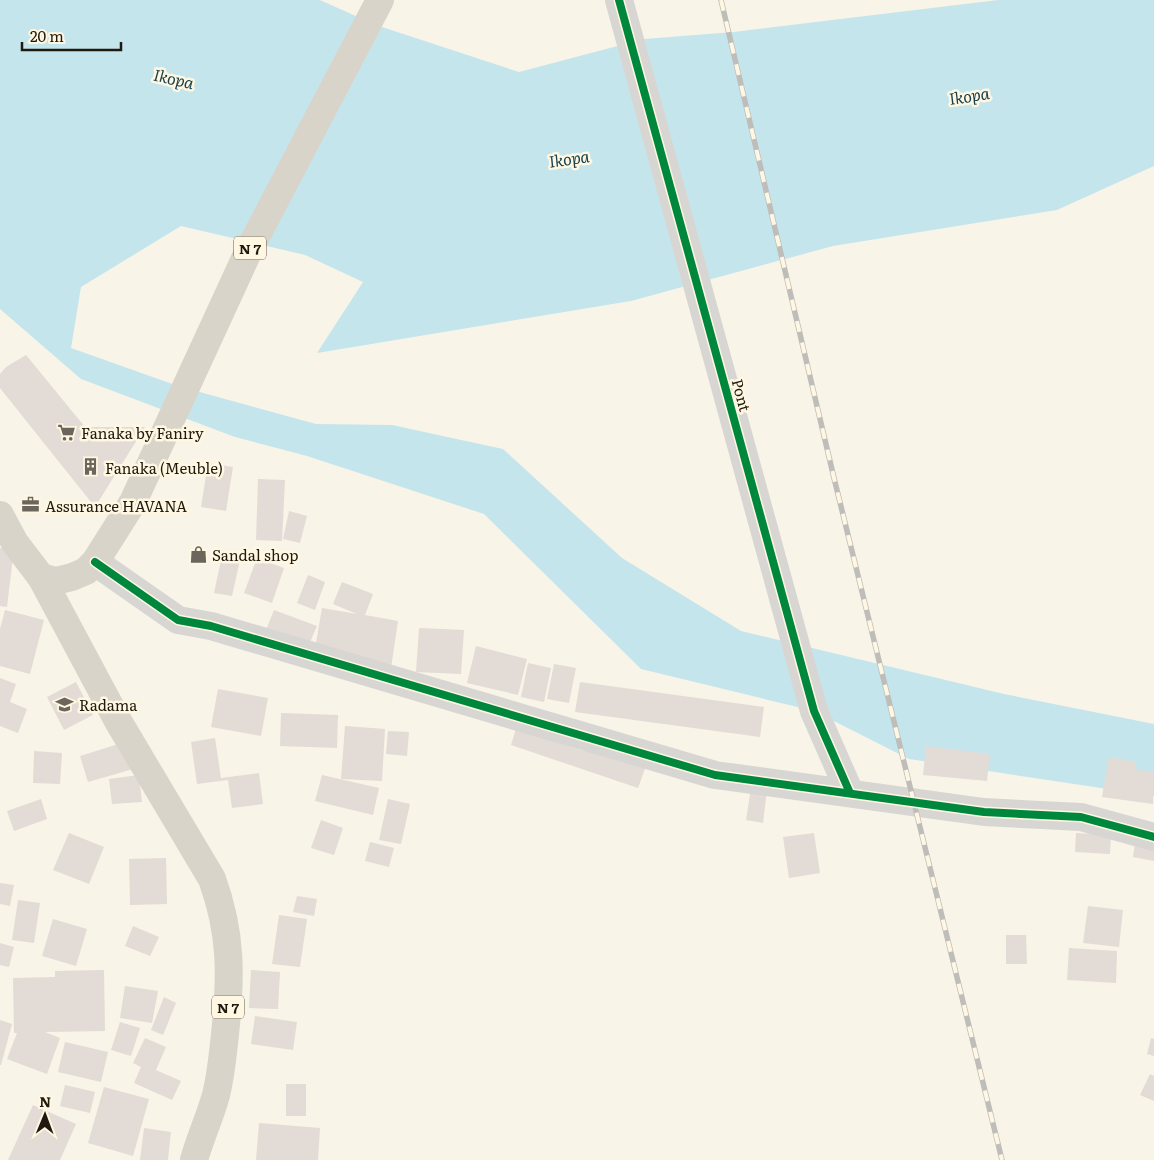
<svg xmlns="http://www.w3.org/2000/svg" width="1154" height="1160" font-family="Literata,serif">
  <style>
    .water { fill: #c5e5ed }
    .building { fill: #e3dbd5 }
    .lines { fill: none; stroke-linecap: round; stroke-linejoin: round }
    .street { stroke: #d8d6d3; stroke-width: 28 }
    .primary { stroke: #d8d4ca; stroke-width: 28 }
    .rail-casing { stroke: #bebdb9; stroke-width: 5.5 }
    .rail { stroke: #fff7e1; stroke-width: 4; stroke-dasharray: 11; stroke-linecap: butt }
    .cycleway-casing { stroke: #fff7e1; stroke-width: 11 }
    .cycleway { stroke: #00873e; stroke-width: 8 }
    .labels { text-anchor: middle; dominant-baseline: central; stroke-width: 5; stroke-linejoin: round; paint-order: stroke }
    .shield { fill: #fff7e1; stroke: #625c4f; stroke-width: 1 }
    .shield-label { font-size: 14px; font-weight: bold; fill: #1e1a10 }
    .street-label { font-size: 15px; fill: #1e1a10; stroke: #fff7e1 }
    .poi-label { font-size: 15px; fill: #1e1a10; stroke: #fff7e1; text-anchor: start }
    .water-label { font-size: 16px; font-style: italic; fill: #17414e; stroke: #fff7e1 }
  </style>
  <rect width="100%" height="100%" fill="#f8f4e8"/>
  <path class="water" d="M0,0H320L376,25L519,72L644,39L734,32L998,0H1154V166L1057,210L833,246L631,301L317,353L363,282L305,255L181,226L81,287L71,348L178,386L316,424L392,425L503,449L622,558L741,631L1004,694L1154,724V796L909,759L814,711L641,669L484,514L307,456L235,437L81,379L0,309Z"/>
  <g class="building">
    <path d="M26,355L85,427H145L95,507L0,388V374L6,367Z"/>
    <path d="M208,463L233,467L226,511L201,507Z"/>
    <path d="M258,479L285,480L282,541L256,540Z"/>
    <path d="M289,511L307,516L300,543L283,539Z"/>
    <path d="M0,548L14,549L7,607L0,606Z"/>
    <path d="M223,551L241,555L232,596L214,593Z"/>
    <path d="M257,558L284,568L272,603L244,593Z"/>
    <path d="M308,575L325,582L315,610L297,603Z"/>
    <path d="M342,582L373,594L365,615L398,621L391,668L314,655L322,608L357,614L333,604Z"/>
    <path d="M5,610L44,620L30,674L0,666V629Z"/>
    <path d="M274,610L317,626L308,647L266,630Z"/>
    <path d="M419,628L464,630L461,674L416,672Z"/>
    <path d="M476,646L527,659L518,695L467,683Z"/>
    <path d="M528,663L551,668L544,702L521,697Z"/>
    <path d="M554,664L576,668L569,703L547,699Z"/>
    <path d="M0,678L16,684L10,702L27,709L18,733L0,726Z"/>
    <path d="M76,682L93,715L64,730L47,697Z"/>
    <path d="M580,682L764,707L760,737L575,712Z"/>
    <path d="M218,689L268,698L261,736L211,727Z"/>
    <path d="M281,713L338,715L337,748L280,746Z"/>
    <path d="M345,726L385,729L382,781L341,779Z"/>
    <path d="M516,729L583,751L585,745L646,766L638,788L511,745Z"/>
    <path d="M388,731L409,732L407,756L386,754Z"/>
    <path d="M215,738L221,778L259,773L263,804L232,808L228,780L197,784L191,742Z"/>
    <path d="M125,742L133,769L88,782L80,756Z"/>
    <path d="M926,746L990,754L987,781L923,775Z"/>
    <path d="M34,751L62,753L60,784L33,783Z"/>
    <path d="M1109,757L1136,762L1135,769L1154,772L1153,804L1102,797Z"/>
    <path d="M139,775L142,802L112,804L109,779Z"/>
    <path d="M322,775L379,788L373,815L315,801Z"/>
    <path d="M751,788L767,790L763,823L746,820Z"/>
    <path d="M41,799L47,819L14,831L7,811Z"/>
    <path d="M388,799L410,804L401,844L379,840Z"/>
    <path d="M321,820L343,828L334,855L311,848Z"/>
    <path d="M1137,831L1154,834V861L1133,857Z"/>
    <path d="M69,833L104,847L89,884L53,870Z"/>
    <path d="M814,833L820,873L789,878L783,837Z"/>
    <path d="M1076,833L1111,835L1110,854L1075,852Z"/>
    <path d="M370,842L394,848L389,867L365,861Z"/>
    <path d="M166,858L167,904L130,905L129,859Z"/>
    <path d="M0,883L14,885L10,906L0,904Z"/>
    <path d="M297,896L317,899L314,916L293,912Z"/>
    <path d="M18,900L40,903L34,943L12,940Z"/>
    <path d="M1088,906L1123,910L1119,947L1083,943Z"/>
    <path d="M279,915L307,919L300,967L272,964Z"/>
    <path d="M53,919L87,929L76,966L42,956Z"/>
    <path d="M133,926L159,937L150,956L125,946Z"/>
    <path d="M1006,935H1026L1027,964H1006Z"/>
    <path d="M0,943L14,947L9,967L0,965Z"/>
    <path d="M1069,948L1117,951L1116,983L1067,980Z"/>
    <path d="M104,970L105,1031L45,1032L60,1038L47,1074L7,1059L17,1033H14L13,978L55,977V971Z"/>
    <path d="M251,970L280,972L278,1009L249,1008Z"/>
    <path d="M125,986L158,991L152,1023L120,1018Z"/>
    <path d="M164,997L176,1003L163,1035L151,1030Z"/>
    <path d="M255,1016L297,1022L293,1050L251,1044Z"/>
    <path d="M0,1020L12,1024L1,1065H0Z"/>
    <path d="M120,1022L140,1028L131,1056L111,1050Z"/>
    <path d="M145,1038L166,1047L156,1070L181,1081L172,1100L134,1083L141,1067L133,1063Z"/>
    <path d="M1151,1038L1154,1039V1056L1147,1054Z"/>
    <path d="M65,1042L108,1052L101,1082L58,1072Z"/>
    <path d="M1150,1074L1154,1076V1101L1140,1095Z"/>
    <rect x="286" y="1084" width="20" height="32"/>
    <path d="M65,1085L95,1092L90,1113L60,1106Z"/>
    <path d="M104,1087L149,1099L133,1156L88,1143Z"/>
    <path d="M33,1105L76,1124L60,1160H8Z"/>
    <path d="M259,1123L320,1128L318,1160H256Z"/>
    <path d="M144,1128L171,1132L168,1160H140Z"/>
  </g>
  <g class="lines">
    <g class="street">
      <path d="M619,0L814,711L850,793"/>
      <path d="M95,562L178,620L211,626L715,775L984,812L1081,817L1154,837"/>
    </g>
    <g class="primary">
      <path d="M0,515L15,543L41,577L118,721L212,879C232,934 231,977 225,1034C223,1054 221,1075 216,1095C210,1117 200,1138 194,1160"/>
      <path d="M41,577L56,581L72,577L86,571L95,562L133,502L249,250L380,0"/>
    </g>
    <defs>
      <path id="rail" d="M721,0L834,478L1002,1160"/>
    </defs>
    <use href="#rail" class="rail-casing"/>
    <use href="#rail" class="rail"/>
    <defs>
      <g id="cycleway">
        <path d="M619,0L814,711L850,793"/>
        <path d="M95,562L178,620L211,626L715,775L984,812L1081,817L1154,837"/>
      </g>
    </defs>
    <use href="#cycleway" class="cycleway-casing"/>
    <use href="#cycleway" class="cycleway"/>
  </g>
  <defs>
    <symbol id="supermarket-bare" viewBox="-9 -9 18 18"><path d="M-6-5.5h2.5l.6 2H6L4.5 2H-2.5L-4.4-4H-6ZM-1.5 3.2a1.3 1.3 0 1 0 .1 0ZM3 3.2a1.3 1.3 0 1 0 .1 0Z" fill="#6a665c" stroke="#fff7e1" stroke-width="2.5" paint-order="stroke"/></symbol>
    <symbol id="building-bare" viewBox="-9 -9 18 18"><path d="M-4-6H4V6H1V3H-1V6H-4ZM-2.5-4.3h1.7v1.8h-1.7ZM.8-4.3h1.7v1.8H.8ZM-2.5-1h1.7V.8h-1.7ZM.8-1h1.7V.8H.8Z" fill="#6a665c" stroke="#fff7e1" stroke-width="2.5" paint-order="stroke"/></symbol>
    <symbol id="office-bare" viewBox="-9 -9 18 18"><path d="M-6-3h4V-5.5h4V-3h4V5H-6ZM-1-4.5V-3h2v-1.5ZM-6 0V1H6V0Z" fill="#6a665c" stroke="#fff7e1" stroke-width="2.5" paint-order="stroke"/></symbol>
    <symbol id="shop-bare" viewBox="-9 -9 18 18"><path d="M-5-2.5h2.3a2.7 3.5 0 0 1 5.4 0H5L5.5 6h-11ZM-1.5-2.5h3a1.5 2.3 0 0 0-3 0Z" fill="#6a665c" stroke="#fff7e1" stroke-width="2.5" paint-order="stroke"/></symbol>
    <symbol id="school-bare" viewBox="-9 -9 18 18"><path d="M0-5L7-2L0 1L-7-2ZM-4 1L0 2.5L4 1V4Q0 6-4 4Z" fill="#6a665c" stroke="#fff7e1" stroke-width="2.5" paint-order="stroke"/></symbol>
  </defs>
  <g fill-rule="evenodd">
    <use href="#supermarket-bare" x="54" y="420" width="25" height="25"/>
    <use href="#building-bare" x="78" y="454" width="25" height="25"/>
    <use href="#office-bare" x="18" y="492" width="25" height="25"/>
    <use href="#shop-bare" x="186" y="542" width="25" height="25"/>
    <use href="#school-bare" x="52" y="692" width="25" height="25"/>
  </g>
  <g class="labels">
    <g class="shield">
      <rect x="234" y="236.5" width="32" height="23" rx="4"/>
      <rect x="212" y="995.5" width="32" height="23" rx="4"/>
    </g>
    <g class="shield-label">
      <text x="250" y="248">N 7</text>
      <text x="228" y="1007">N 7</text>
    </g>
    <g class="street-label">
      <text transform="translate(742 395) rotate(75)">Pont</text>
    </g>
    <g class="poi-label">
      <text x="81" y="432">Fanaka by Faniry</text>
      <text x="105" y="467">Fanaka (Meuble)</text>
      <text x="45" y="505">Assurance HAVANA</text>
      <text x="212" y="554">Sandal shop</text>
      <text x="79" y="704">Radama</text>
    </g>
    <g class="water-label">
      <text transform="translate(174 78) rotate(13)">Ikopa</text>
      <text transform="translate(969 95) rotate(-9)">Ikopa</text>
      <text transform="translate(569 158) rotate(-8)">Ikopa</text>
    </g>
  </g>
  <g transform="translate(45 1115) rotate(1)" stroke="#fff7e1" stroke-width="4" paint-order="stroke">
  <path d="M0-4L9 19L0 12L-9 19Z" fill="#1e1a10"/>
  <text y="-8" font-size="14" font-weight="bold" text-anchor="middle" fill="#1e1a10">N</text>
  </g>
  <path d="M22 42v8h99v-8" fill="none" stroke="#1e1a10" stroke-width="2.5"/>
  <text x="30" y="42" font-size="15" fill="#1e1a10" stroke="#fff7e1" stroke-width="4" paint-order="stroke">20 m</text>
</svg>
